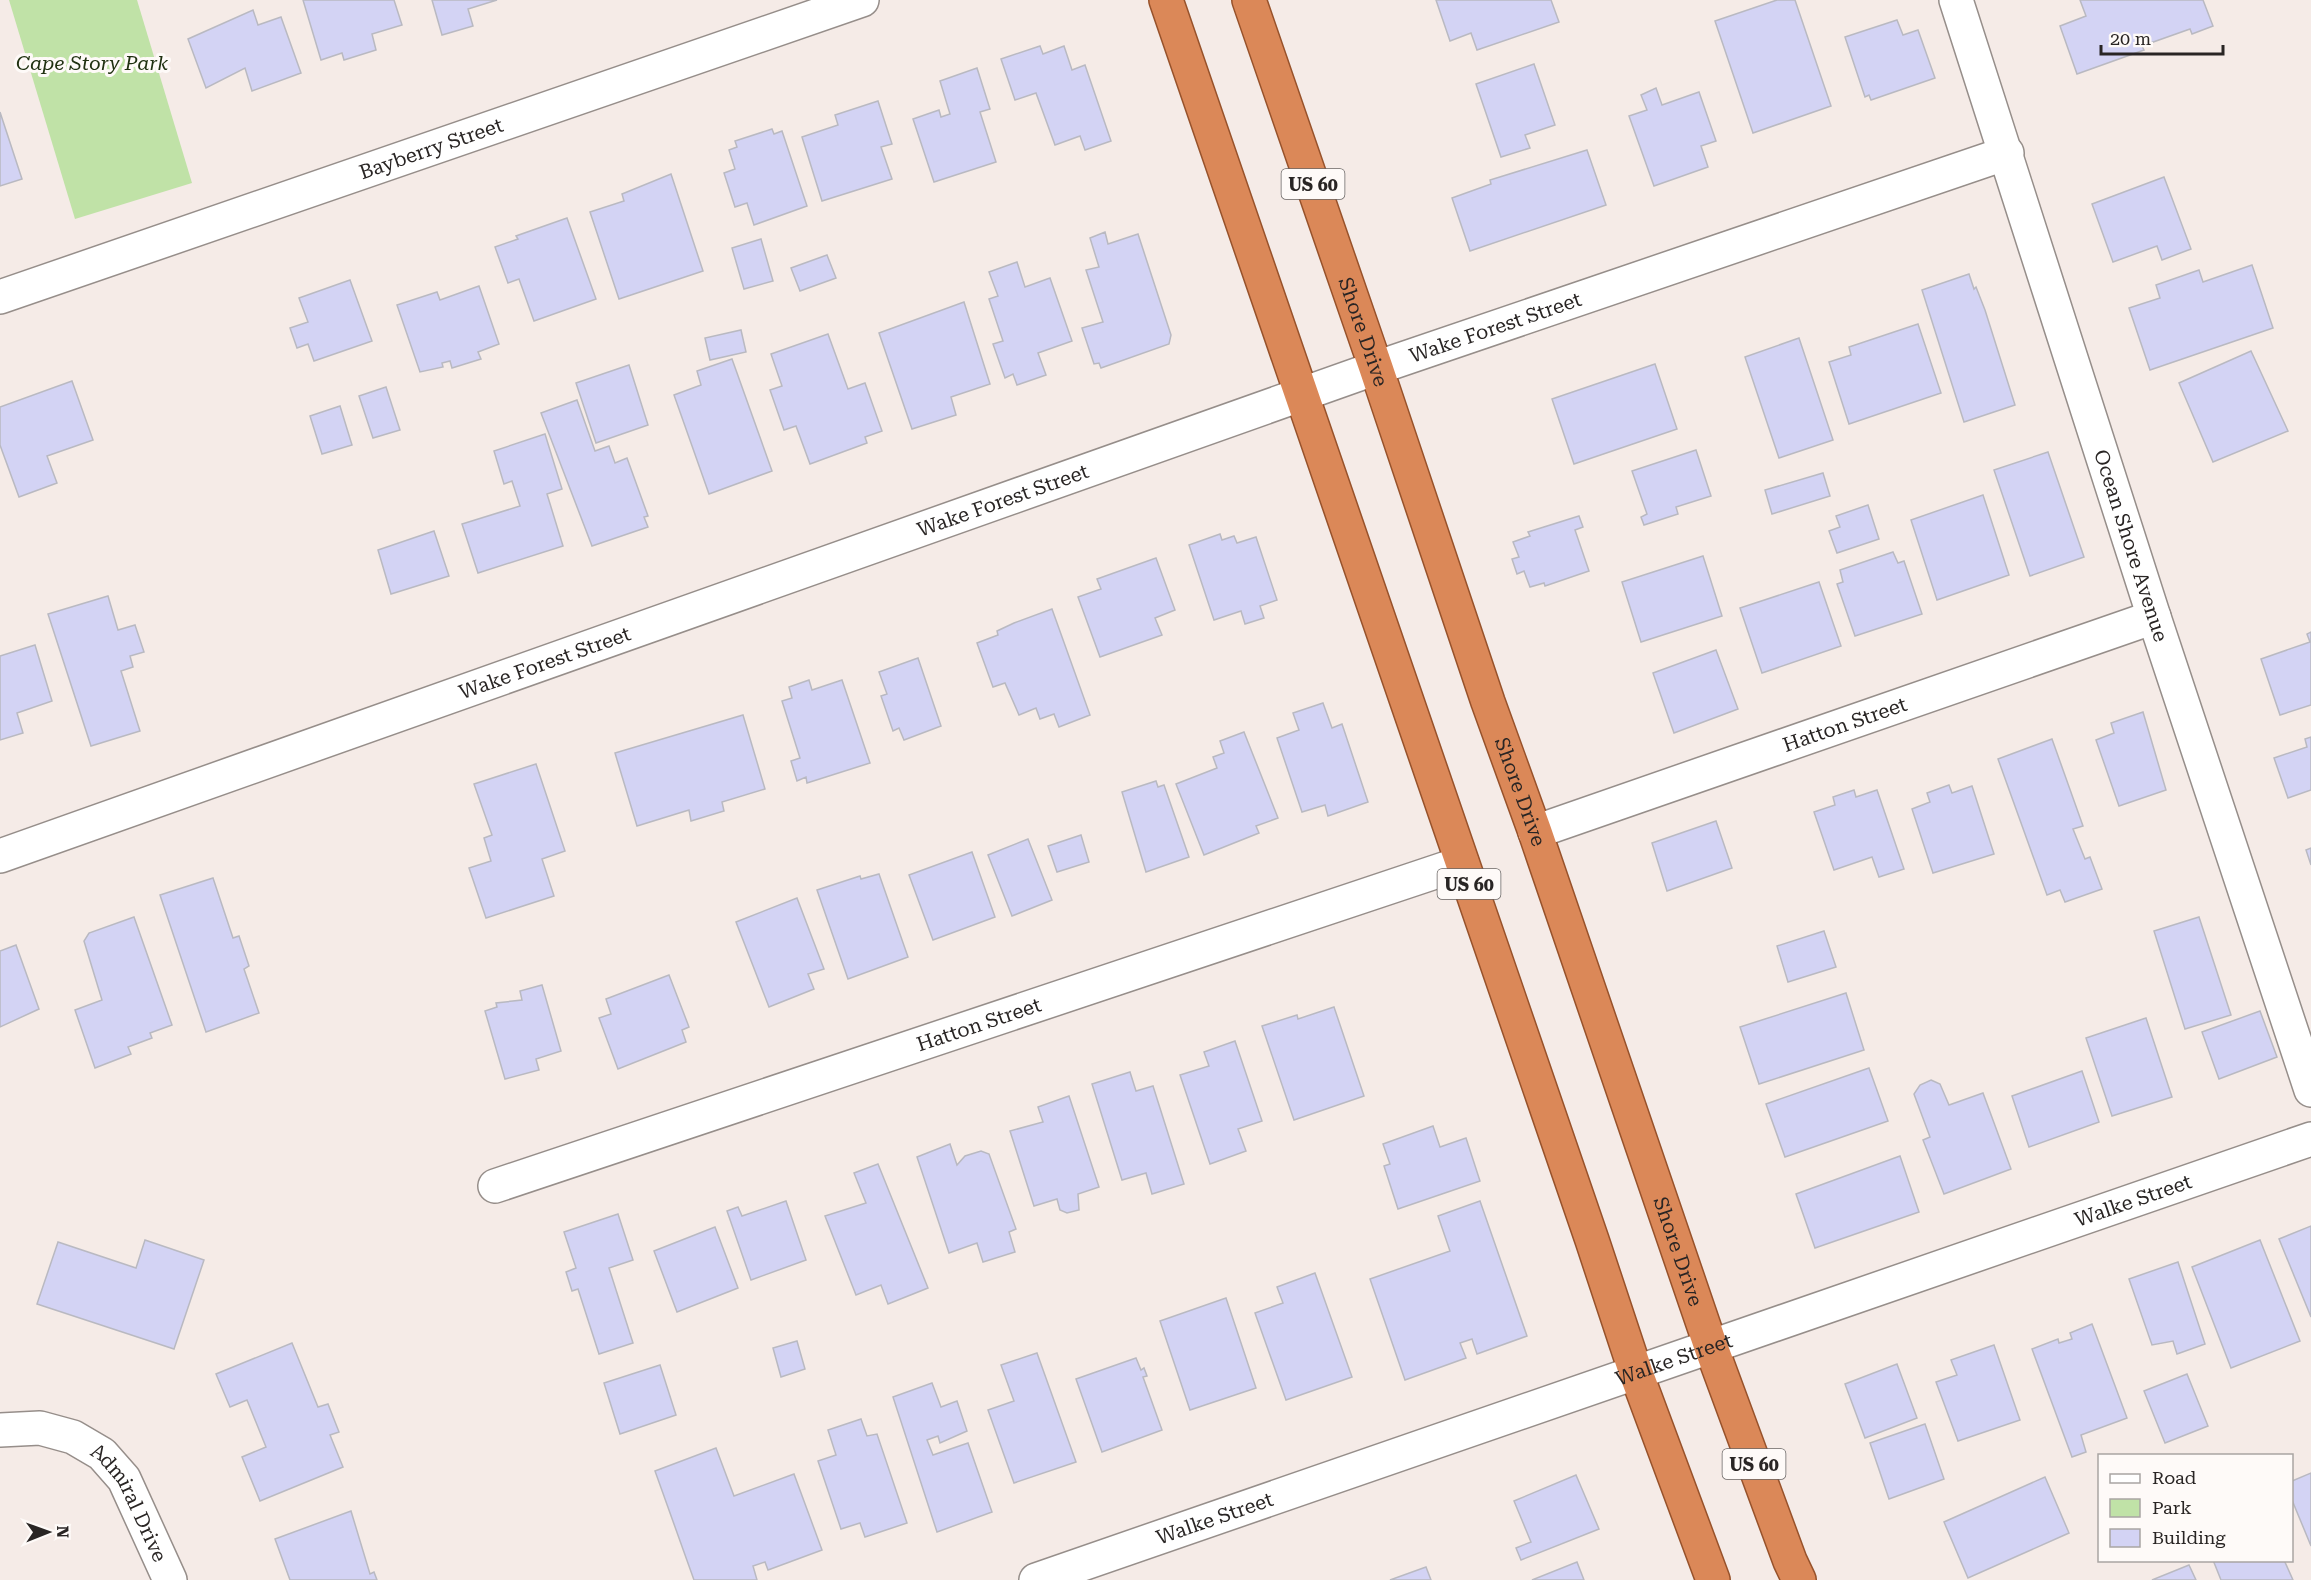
<svg xmlns="http://www.w3.org/2000/svg" width="2311" height="1580" font-family="'Roboto Serif',serif">
  <style>
    .green { fill: #c0e2a7 }
    .building { fill: #d3d3f4; stroke: #b9b9c1; stroke-width: 1.5 }
    .lines { fill: none; stroke-linecap: round; stroke-linejoin: round }
    .minor-casing { stroke: #968e8a; stroke-width: 36 }
    .trunk-casing { stroke: #97522b; stroke-width: 36 }
    .minor { stroke: #fff; stroke-width: 33 }
    .trunk { stroke: #db8858; stroke-width: 33 }
    .labels { text-anchor: middle; dominant-baseline: central; stroke-width: 6; stroke-linejoin: round; paint-order: stroke }
    .shield { fill: #fefaf8; stroke: #696564; stroke-width: 1.5 }
    .shield-label { font-size: 18px; font-weight: bold; fill: #292524 }
    .park-label { font-size: 20px; font-style: italic; fill: #203111; stroke: #fefaf8 }
    .street-label { font-size: 20px; fill: #292524; stroke: #fefaf8 }
  </style>
  <rect width="100%" height="100%" fill="#f5ebe7"/>
  <path class="green" d="M9,0H137L192,183L75,219Z"/>
  <g class="building">
    <path d="M303,0H394L402,25L372,34L376,50L344,60L342,53L321,60Z"/>
    <path d="M432,0H497L468,9L473,26L442,35Z"/>
    <path d="M1436,0H1551L1559,22L1477,50L1471,33L1450,41Z"/>
    <path d="M1777,0H1795L1831,106L1753,133L1715,21Z"/>
    <path d="M2080,0H2203L2213,26L2192,34L2190,29L2142,46L2144,50L2077,74L2060,26L2086,16Z"/>
    <path d="M253,10L258,25L281,17L301,73L252,91L245,68L206,88L188,39Z"/>
    <path d="M1897,20L1903,35L1918,30L1935,78L1871,100L1869,95L1865,97L1845,37Z"/>
    <path d="M1040,46L1043,54L1064,46L1072,70L1085,65L1111,141L1085,150L1080,136L1055,145L1036,93L1015,100L1001,59Z"/>
    <path d="M1534,64L1555,125L1525,135L1530,148L1501,157L1476,84Z"/>
    <path d="M977,68L990,109L980,112L996,162L934,182L913,119L939,110L941,117L950,114L940,81Z"/>
    <path d="M1656,88L1662,105L1699,92L1716,141L1701,146L1708,167L1654,186L1629,116L1647,110L1641,95Z"/>
    <path d="M878,101L892,144L881,147L892,179L822,201L802,137L838,125L835,115Z"/>
    <path d="M0,112L22,179L0,186Z"/>
    <path d="M772,129L774,134L782,131L807,206L754,225L747,203L735,207L724,173L735,169L729,150L737,147L735,141Z"/>
    <path d="M1587,150L1606,205L1470,251L1452,198L1491,184L1490,180Z"/>
    <path d="M671,174L703,271L619,299L590,212L624,201L622,194Z"/>
    <path d="M2164,177L2191,249L2162,260L2157,246L2113,262L2092,204Z"/>
    <path d="M567,218L596,299L534,321L519,279L508,283L495,247L518,239L516,236Z"/>
    <path d="M1105,232L1108,244L1138,234L1171,335L1169,344L1101,368L1099,363L1094,364L1082,328L1103,322L1086,270L1099,267L1090,238Z"/>
    <path d="M761,239L773,281L744,289L732,248Z"/>
    <path d="M827,255L836,278L800,291L791,268Z"/>
    <path d="M1017,262L1025,287L1050,278L1072,341L1038,353L1046,375L1017,385L1013,374L1005,378L993,344L1003,341L989,299L998,296L989,272Z"/>
    <path d="M2252,265L2273,328L2150,370L2129,308L2160,298L2156,285L2199,270L2203,282Z"/>
    <path d="M1969,274L1974,289L1976,287L1985,310L2015,405L1964,422L1922,290Z"/>
    <path d="M350,280L372,341L314,361L308,344L297,348L290,328L308,322L299,298Z"/>
    <path d="M479,286L499,344L478,352L481,359L452,368L450,361L442,363L443,367L420,372L397,305L437,292L440,300Z"/>
    <path d="M964,302L990,384L951,397L956,415L912,429L879,333Z"/>
    <path d="M1918,324L1941,393L1849,424L1829,362L1851,355L1849,347Z"/>
    <path d="M741,330L746,352L710,360L705,338Z"/>
    <path d="M828,334L848,389L865,383L882,431L865,437L867,443L810,464L796,426L784,430L770,390L782,386L771,354Z"/>
    <path d="M1799,338L1833,440L1779,458L1745,357Z"/>
    <path d="M2251,351L2288,431L2213,462L2179,383Z"/>
    <path d="M732,359L772,471L709,494L674,395L701,385L697,371Z"/>
    <path d="M1655,364L1677,429L1574,464L1552,399Z"/>
    <path d="M629,365L648,425L596,443L576,383Z"/>
    <path d="M72,381L93,440L47,456L57,483L19,497L0,445V407Z"/>
    <path d="M386,387L400,430L373,438L359,396Z"/>
    <path d="M577,400L595,451L609,446L615,463L627,458L648,516L644,517L648,527L592,546L541,413Z"/>
    <path d="M340,406L352,445L322,454L310,416Z"/>
    <path d="M545,434L562,489L547,494L563,546L478,573L462,524L520,506L512,481L504,484L494,451Z"/>
    <path d="M1696,450L1711,496L1676,507L1678,514L1644,525L1641,517L1647,514L1632,471Z"/>
    <path d="M2048,452L2084,557L2030,576L1994,470Z"/>
    <path d="M1823,473L1830,496L1772,514L1765,490Z"/>
    <path d="M1983,495L2009,575L1937,600L1911,520Z"/>
    <path d="M1868,505L1879,539L1837,553L1829,531L1840,527L1836,516Z"/>
    <path d="M1579,516L1583,527L1575,530L1589,571L1545,586L1544,583L1530,587L1524,571L1517,574L1512,559L1519,557L1513,542L1530,536L1528,532Z"/>
    <path d="M434,531L449,576L391,594L378,550Z"/>
    <path d="M1220,534L1222,540L1234,536L1237,543L1256,537L1277,600L1260,606L1264,618L1245,624L1241,611L1214,620L1189,545Z"/>
    <path d="M1893,552L1898,563L1904,561L1922,614L1855,636L1837,584L1843,582L1840,570Z"/>
    <path d="M1703,556L1722,616L1641,642L1622,582Z"/>
    <path d="M1156,558L1175,610L1155,618L1162,635L1100,657L1078,597L1101,589L1097,579Z"/>
    <path d="M1819,582L1841,646L1762,673L1740,608Z"/>
    <path d="M108,596L118,630L135,625L144,652L130,656L133,667L121,671L140,731L91,746L48,614Z"/>
    <path d="M1052,609L1090,715L1059,727L1054,714L1040,719L1036,708L1019,715L1005,683L993,687L977,643L998,635L997,631L1014,623Z"/>
    <path d="M2311,632V705L2280,715L2261,659L2310,642L2307,634Z"/>
    <path d="M35,645L52,701L17,713L23,733L0,740V656Z"/>
    <path d="M1716,650L1738,709L1674,733L1653,673Z"/>
    <path d="M918,658L941,726L904,740L899,728L893,731L881,696L887,694L879,672Z"/>
    <path d="M809,680L812,690L842,680L870,763L807,783L806,777L797,781L791,761L800,758L782,701L792,698L789,687Z"/>
    <path d="M1323,703L1332,728L1342,724L1368,802L1328,816L1325,805L1302,812L1277,738L1299,730L1293,713Z"/>
    <path d="M2143,712L2166,790L2119,806L2096,740L2114,733L2111,723Z"/>
    <path d="M743,715L765,789L722,802L724,811L691,821L689,810L637,826L615,753Z"/>
    <path d="M1244,732L1278,818L1256,826L1259,833L1204,855L1176,784L1217,768L1213,757L1224,753L1220,741Z"/>
    <path d="M2311,737V790L2288,798L2274,758L2307,747L2305,739Z"/>
    <path d="M2052,739L2083,826L2073,829L2085,859L2090,857L2102,889L2065,902L2060,890L2047,895L1998,759Z"/>
    <path d="M536,764L565,851L542,859L554,896L486,918L469,868L491,861L484,838L492,835L474,784Z"/>
    <path d="M1156,781L1158,787L1164,785L1189,857L1146,872L1122,792Z"/>
    <path d="M1949,785L1952,793L1972,786L1994,854L1933,873L1912,809L1930,802L1927,793Z"/>
    <path d="M1854,790L1856,797L1877,790L1904,869L1879,877L1872,857L1834,870L1814,812L1835,805L1833,797Z"/>
    <path d="M1716,821L1732,868L1667,891L1652,843Z"/>
    <path d="M1081,835L1089,862L1057,872L1048,846Z"/>
    <path d="M1028,839L1052,900L1012,916L988,855Z"/>
    <path d="M2311,848V865L2306,850Z"/>
    <path d="M972,852L995,917L933,940L909,875Z"/>
    <path d="M879,874L908,957L848,979L817,890L860,876L861,879Z"/>
    <path d="M213,878L233,938L239,936L249,966L244,969L259,1013L206,1032L160,895Z"/>
    <path d="M797,898L824,969L808,974L814,989L769,1007L736,922Z"/>
    <path d="M134,917L172,1025L150,1033L152,1038L128,1047L131,1054L95,1068L75,1010L102,1000L84,941L89,933Z"/>
    <path d="M2199,917L2231,1015L2185,1029L2154,931Z"/>
    <path d="M1824,931L1836,967L1788,982L1777,946Z"/>
    <path d="M16,945L39,1009L0,1027V951Z"/>
    <path d="M669,975L689,1027L682,1030L686,1042L618,1069L599,1018L611,1014L606,999Z"/>
    <path d="M542,985L561,1051L536,1059L539,1070L505,1079L485,1011L497,1007L496,1003L522,1000L520,991Z"/>
    <path d="M1846,993L1864,1050L1759,1084L1740,1027Z"/>
    <path d="M1334,1007L1364,1096L1294,1120L1262,1026L1297,1015L1298,1019Z"/>
    <path d="M2260,1011L2277,1057L2219,1079L2202,1032Z"/>
    <path d="M2146,1018L2172,1097L2112,1116L2086,1038Z"/>
    <path d="M1235,1041L1262,1121L1238,1129L1246,1151L1210,1164L1180,1075L1209,1066L1204,1052Z"/>
    <path d="M1869,1068L1888,1121L1785,1157L1766,1104Z"/>
    <path d="M2082,1071L2099,1122L2029,1147L2012,1096Z"/>
    <path d="M1130,1072L1136,1091L1153,1086L1184,1184L1152,1194L1146,1173L1122,1180L1092,1084Z"/>
    <path d="M1931,1080L1940,1084L1949,1105L1983,1093L2011,1169L1944,1194L1923,1140L1930,1137L1914,1094L1920,1085Z"/>
    <path d="M1069,1096L1099,1187L1078,1194L1079,1210L1067,1213L1060,1210L1057,1199L1034,1206L1010,1131L1043,1122L1038,1107Z"/>
    <path d="M1433,1126L1440,1147L1466,1138L1480,1181L1398,1209L1384,1166L1390,1164L1383,1144Z"/>
    <path d="M950,1144L957,1165L965,1156L981,1151L989,1154L1016,1229L1009,1232L1015,1252L983,1262L977,1243L949,1253L917,1157Z"/>
    <path d="M1900,1156L1919,1212L1815,1248L1796,1194Z"/>
    <path d="M878,1164L928,1288L888,1304L881,1285L856,1295L825,1216L866,1203L854,1173Z"/>
    <path d="M786,1201L806,1260L751,1280L727,1211L738,1207L742,1216Z"/>
    <path d="M1480,1201L1527,1336L1477,1354L1472,1339L1460,1343L1466,1358L1405,1380L1370,1279L1450,1251L1438,1216Z"/>
    <path d="M618,1214L633,1260L609,1268L633,1343L599,1354L578,1289L572,1291L566,1272L576,1268L564,1232Z"/>
    <path d="M2311,1226V1317L2279,1239Z"/>
    <path d="M715,1227L738,1288L677,1312L654,1251Z"/>
    <path d="M145,1240L204,1260L174,1349L37,1304L58,1242L136,1268Z"/>
    <path d="M2260,1240L2300,1341L2231,1368L2192,1267Z"/>
    <path d="M2178,1262L2205,1344L2177,1354L2173,1341L2152,1345L2129,1279Z"/>
    <path d="M1315,1273L1352,1377L1286,1400L1255,1313L1283,1303L1277,1287Z"/>
    <path d="M1226,1298L1256,1388L1190,1410L1160,1321Z"/>
    <path d="M2092,1324L2127,1418L2081,1435L2086,1452L2072,1457L2032,1349L2058,1339L2059,1343L2072,1339L2070,1333Z"/>
    <path d="M797,1341L805,1369L781,1377L773,1348Z"/>
    <path d="M292,1343L318,1407L328,1404L339,1432L330,1435L343,1467L260,1501L242,1457L266,1447L247,1400L230,1407L216,1374Z"/>
    <path d="M1994,1345L2020,1420L1958,1441L1936,1382L1957,1375L1951,1360Z"/>
    <path d="M1037,1353L1076,1462L1014,1483L988,1410L1014,1401L1001,1365Z"/>
    <path d="M1136,1358L1141,1370L1144,1368L1147,1376L1143,1377L1162,1430L1102,1452L1076,1379Z"/>
    <path d="M1897,1364L1917,1418L1865,1438L1845,1384Z"/>
    <path d="M660,1365L676,1415L620,1434L604,1383Z"/>
    <path d="M2187,1374L2208,1426L2165,1443L2144,1391Z"/>
    <path d="M932,1383L941,1407L957,1401L967,1431L940,1443L938,1436L927,1440L933,1455L968,1443L992,1512L937,1532L893,1397Z"/>
    <path d="M861,1419L867,1436L877,1434L907,1523L865,1537L860,1523L841,1529L818,1461L836,1455L828,1430Z"/>
    <path d="M1925,1424L1944,1479L1889,1499L1870,1443Z"/>
    <path d="M716,1448L734,1496L794,1474L822,1550L768,1570L765,1562L753,1566L757,1580H694L655,1471Z"/>
    <path d="M2311,1473V1546L2292,1500V1481Z"/>
    <path d="M1576,1475L1599,1529L1521,1560L1516,1548L1531,1542L1514,1501Z"/>
    <path d="M2045,1477L2069,1533L1968,1578L1944,1522Z"/>
    <path d="M351,1511L370,1574L374,1572L377,1580H290L275,1539Z"/>
    <path d="M2213,1560H2284L2293,1580H2221Z"/>
    <path d="M1577,1562L1584,1580H1532Z"/>
    <path d="M2189,1565L2196,1580H2152Z"/>
    <path d="M1426,1567L1431,1580H1390Z"/>
  </g>
  <g class="lines">
    <defs>
      <g id="minor">
        <path id="s1" d="M1956,0L2154,617L2311,1090"/>
        <path id="s2" d="M0,297L862,0"/>
        <path id="s3" d="M1535,832L2154,617"/>
        <path id="s4" d="M0,856L1376,368L2007,153"/>
        <path id="s5" d="M495,1186L1462,863"/>
        <path id="s6" d="M0,1430L40,1428L73,1437L102,1454L124,1479L170,1580"/>
        <path id="s7" d="M1036,1580L2311,1139"/>
      </g>
      <g id="trunk">
        <path d="M1166,0L1592,1240L1636,1373L1713,1580"/>
        <path id="s8" d="M1249,0L1376,368L1488,702L1535,832L1711,1347L1790,1561L1799,1580"/>
      </g>
    </defs>
    <use href="#minor" class="minor-casing"/>
    <use href="#trunk" class="trunk-casing"/>
    <use href="#minor" class="minor"/>
    <use href="#trunk" class="trunk"/>
  </g>
  <g class="labels">
    <g class="shield">
      <rect x="1281.5" y="169" width="63" height="30" rx="4.5"/>
      <rect x="1437.5" y="869" width="63" height="30" rx="4.5"/>
      <rect x="1722.5" y="1449" width="63" height="30" rx="4.5"/>
    </g>
    <g class="shield-label">
      <text x="1313" y="184">US 60</text>
      <text x="1469" y="884">US 60</text>
      <text x="1754" y="1464">US 60</text>
    </g>
    <g class="park-label">
      <text x="92" y="63">Cape Story Park</text>
    </g>
    <g class="street-label">
      <text stroke="none"><textPath href="#s2" startOffset="456">Bayberry Street</textPath></text>
      <text stroke="none"><textPath href="#s4" startOffset="1586">Wake Forest Street</textPath></text>
      <text stroke="none"><textPath href="#s8" startOffset="351">Shore Drive</textPath></text>
      <text stroke="none"><textPath href="#s4" startOffset="1064">Wake Forest Street</textPath></text>
      <text stroke="none"><textPath href="#s1" startOffset="573">Ocean Shore Avenue</textPath></text>
      <text stroke="none"><textPath href="#s4" startOffset="578">Wake Forest Street</textPath></text>
      <text stroke="none"><textPath href="#s3" startOffset="328">Hatton Street</textPath></text>
      <text stroke="none"><textPath href="#s8" startOffset="837">Shore Drive</textPath></text>
      <text stroke="none"><textPath href="#s5" startOffset="510">Hatton Street</textPath></text>
      <text stroke="none"><textPath href="#s7" startOffset="1161">Walke Street</textPath></text>
      <text stroke="none"><textPath href="#s8" startOffset="1323">Shore Drive</textPath></text>
      <text stroke="none"><textPath href="#s7" startOffset="675">Walke Street</textPath></text>
      <text stroke="none"><textPath href="#s6" startOffset="164">Admiral Drive</textPath></text>
      <text stroke="none"><textPath href="#s7" startOffset="189">Walke Street</textPath></text>
    </g>
  </g>
  <rect x="2098" y="1454" width="195" height="108" fill="#fefaf8" stroke="#a9a5a3" stroke-width="1.5"/>
  <rect x="2110" y="1474" width="30" height="9" fill="#ffffff" stroke="#a9a5a3" stroke-width="1.5"/>
  <text x="2152" y="1484" font-size="18" fill="#292524">Road</text>
  <rect x="2110" y="1499" width="30" height="18" fill="#c0e2a7" stroke="#a9a5a3" stroke-width="1.5"/>
  <text x="2152" y="1514" font-size="18" fill="#292524">Park</text>
  <rect x="2110" y="1529" width="30" height="18" fill="#d3d3f4" stroke="#a9a5a3" stroke-width="1.5"/>
  <text x="2152" y="1544" font-size="18" fill="#292524">Building</text>
  <g transform="translate(48 1532) rotate(89)" stroke="#fefaf8" stroke-width="4.5" paint-order="stroke">
  <path d="M0-4.5L10 22L0 15L-10 22Z" fill="#292524"/>
  <text y="-9" font-size="16" font-weight="bold" text-anchor="middle" fill="#292524">N</text>
  </g>
  <path d="M2101 45v9h122v-9" fill="none" stroke="#292524" stroke-width="3"/>
  <text x="2110" y="45" font-size="18" fill="#292524" stroke="#fefaf8" stroke-width="4.5" paint-order="stroke">20 m</text>
</svg>
